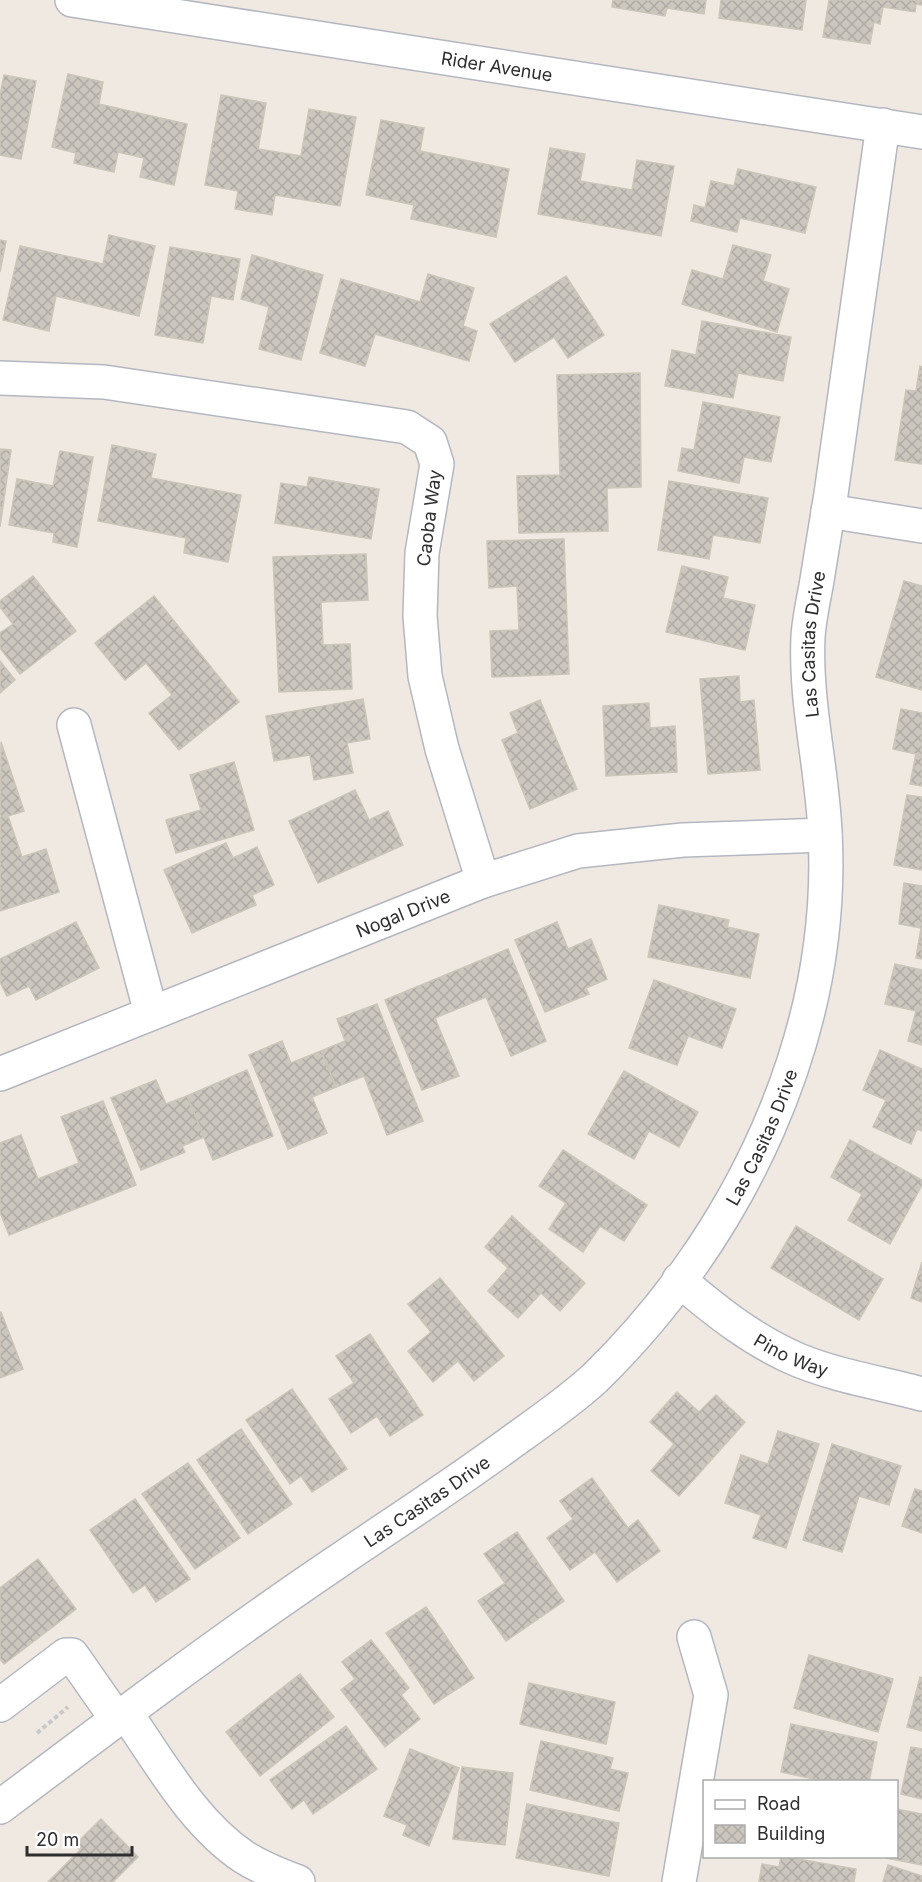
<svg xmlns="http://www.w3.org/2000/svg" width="922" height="1882" font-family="Inter,sans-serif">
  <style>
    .building { fill: url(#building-cross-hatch); stroke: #cbc5ba; stroke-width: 1.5 }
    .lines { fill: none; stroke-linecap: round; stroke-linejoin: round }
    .minor-casing { stroke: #b4b7c1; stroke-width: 36 }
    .path { stroke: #c9c9c9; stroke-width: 4; stroke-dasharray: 4.5 3; stroke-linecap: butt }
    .minor { stroke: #fff; stroke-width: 33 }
    .labels { text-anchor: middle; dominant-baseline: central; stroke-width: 4.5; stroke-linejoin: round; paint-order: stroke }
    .street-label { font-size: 18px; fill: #2e2e2e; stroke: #fff }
  </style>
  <defs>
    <pattern id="building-cross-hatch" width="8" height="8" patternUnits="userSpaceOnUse" patternTransform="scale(1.5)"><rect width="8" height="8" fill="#cbc7bf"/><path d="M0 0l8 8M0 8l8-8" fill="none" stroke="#afaba4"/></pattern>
  </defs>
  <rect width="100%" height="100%" fill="#efe9e1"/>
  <g class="building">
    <path d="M613,0H706L704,14L667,8L665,16L612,7Z"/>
    <path d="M721,0H806L802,30L719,18Z"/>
    <path d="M829,0H922V5L916,4L915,12L883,7L880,24L874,22L870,44L823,37Z"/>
    <path d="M68,74L103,82L99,104L187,124L174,185L140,177L144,158L118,152L114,172L74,163L76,153L52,147Z"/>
    <path d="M4,75L36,81L21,159L0,155V95Z"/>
    <path d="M221,95L266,103L258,149L301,156L309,109L356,117L340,206L275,195L272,215L235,209L238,191L205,185Z"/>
    <path d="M381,120L424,128L420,151L509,169L496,237L411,219L414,205L366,195Z"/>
    <path d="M550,148L585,154L580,181L632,190L637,160L674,166L661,236L538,214Z"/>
    <path d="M738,169L816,187L805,233L740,218L737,232L691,221L694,205L705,208L711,181L734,186Z"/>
    <path d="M109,235L155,246L139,316L56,296L49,331L3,320L20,246L103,264Z"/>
    <path d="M0,240L6,241L0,272Z"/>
    <path d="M733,245L771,255L763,281L789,289L777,332L682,304L692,270L723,279Z"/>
    <path d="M170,247L240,259L233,300L211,296L203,343L155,335Z"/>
    <path d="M252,255L323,275L301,360L259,349L269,307L241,299Z"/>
    <path d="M428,274L474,288L463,326L477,331L469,361L375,334L365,366L320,353L341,279L420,302Z"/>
    <path d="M566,276L604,335L568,358L554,337L515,362L490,324Z"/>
    <path d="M702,321L791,337L783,381L738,373L733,398L665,386L672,350L696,355Z"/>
    <path d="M920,366L922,367V464L895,460L906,390L916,391Z"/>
    <path d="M640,373L641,487L607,488L608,531L519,533L517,476L560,475L557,375Z"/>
    <path d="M703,402L780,417L771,462L744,457L739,483L678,471L682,448L694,450Z"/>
    <path d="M112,445L156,454L151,478L241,495L228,562L184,553L186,538L98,521Z"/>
    <path d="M0,449L11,450L0,527Z"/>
    <path d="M60,451L93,457L77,547L53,542L54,533L9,525L17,479L53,486Z"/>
    <path d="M309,477L379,489L371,539L275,523L281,483L307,487Z"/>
    <path d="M669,481L768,498L760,543L713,535L709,559L658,550Z"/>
    <path d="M564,539L569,674L492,677L490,631L519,630L517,586L489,588L487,541Z"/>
    <path d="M366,554L368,600L321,602L323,645L350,644L352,689L279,692L273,557Z"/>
    <path d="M682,566L728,577L723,598L755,605L745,650L666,632Z"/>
    <path d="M33,576L76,631L20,674L0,648V633L13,624L0,607V601Z"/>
    <path d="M904,581L922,586V690L876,677Z"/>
    <path d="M154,596L239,702L179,750L149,713L172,695L146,663L125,680L95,643Z"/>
    <path d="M0,661L15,680L0,693Z"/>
    <path d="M739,676L740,702L754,700L760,770L708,774L700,679Z"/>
    <path d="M363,699L370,739L347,743L353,773L314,780L310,755L274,761L266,716Z"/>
    <path d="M540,700L577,789L530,809L502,740L518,733L510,713Z"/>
    <path d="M649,703L650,728L675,726L677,772L606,776L603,706Z"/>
    <path d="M901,709L922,713V786L910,784L916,754L893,749Z"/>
    <path d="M1,742L24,811L8,816L22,857L46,849L59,892L0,911Z"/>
    <path d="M234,762L254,830L176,853L166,820L201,810L190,775Z"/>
    <path d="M355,790L369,820L388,811L403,845L318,883L289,821Z"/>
    <path d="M907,795L922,797V870L894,865Z"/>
    <path d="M226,843L233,858L257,847L274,885L252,895L256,905L192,933L164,870Z"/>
    <path d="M904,883L922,886V959L916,958L921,928L899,924Z"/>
    <path d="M659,905L729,920L727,927L759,934L750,978L648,957Z"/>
    <path d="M76,922L99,968L36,1000L29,986L7,996L0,982V959Z"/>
    <path d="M557,922L568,949L591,939L607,979L586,988L589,994L545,1012L515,940Z"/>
    <path d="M508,949L546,1041L511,1056L486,997L435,1018L459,1076L422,1090L385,1000Z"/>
    <path d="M895,964L922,970V1045L908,1041L916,1011L885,1004Z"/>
    <path d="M654,980L736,1009L722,1048L688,1036L677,1065L629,1048Z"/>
    <path d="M377,1004L423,1121L387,1135L364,1076L336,1087L321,1051L345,1041L337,1019Z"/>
    <path d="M282,1041L291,1063L321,1051L336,1087L312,1097L327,1133L288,1149L249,1055Z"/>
    <path d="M880,1050L922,1069V1131L917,1129L911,1144L873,1127L886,1100L863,1090Z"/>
    <path d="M247,1070L273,1136L213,1160L187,1096Z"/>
    <path d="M624,1071L698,1112L679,1147L649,1131L634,1159L588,1134Z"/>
    <path d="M156,1080L166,1104L187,1096L204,1137L182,1146L185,1152L141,1170L111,1098Z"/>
    <path d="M103,1101L136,1185L9,1235L0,1212V1143L21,1135L38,1179L79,1163L61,1117Z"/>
    <path d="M850,1140L922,1180V1185L890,1244L848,1220L862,1194L831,1177Z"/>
    <path d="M563,1150L647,1205L624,1241L600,1226L583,1252L549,1229L566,1203L539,1186Z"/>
    <path d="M512,1216L585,1283L560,1311L541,1293L518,1318L488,1291L508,1268L485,1247Z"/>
    <path d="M796,1226L883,1279L859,1320L771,1268Z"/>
    <path d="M922,1262V1302L911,1298Z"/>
    <path d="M440,1278L504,1356L474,1381L458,1361L433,1382L408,1351L431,1332L408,1304Z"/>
    <path d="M1,1312L23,1369L0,1378V1313Z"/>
    <path d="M370,1334L423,1415L390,1436L377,1416L351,1433L329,1399L354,1383L336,1356Z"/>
    <path d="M292,1389L347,1469L312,1492L301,1476L290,1484L246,1420Z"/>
    <path d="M677,1392L699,1412L716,1395L745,1422L679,1496L651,1471L674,1444L650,1422Z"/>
    <path d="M241,1429L292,1504L248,1534L197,1460Z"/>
    <path d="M778,1431L819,1444L786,1548L753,1538L761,1515L725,1503L741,1455L768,1464Z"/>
    <path d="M832,1444L901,1466L889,1505L859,1496L842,1552L803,1540Z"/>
    <path d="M188,1463L240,1538L195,1569L142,1494Z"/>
    <path d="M592,1478L628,1528L638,1520L660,1551L617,1582L595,1552L570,1570L547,1538L573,1519L560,1501Z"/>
    <path d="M915,1489L922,1491V1533L902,1526Z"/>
    <path d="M135,1499L190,1579L156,1602L145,1585L133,1593L90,1530Z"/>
    <path d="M517,1532L564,1601L506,1641L478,1601L505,1583L484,1554Z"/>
    <path d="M38,1559L76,1609L4,1664L0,1659V1588Z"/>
    <path d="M426,1607L474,1678L434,1704L386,1633Z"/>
    <path d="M371,1640L409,1688L401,1695L420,1719L385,1747L341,1690L355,1679L342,1662Z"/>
    <path d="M809,1655L893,1679L878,1732L794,1708Z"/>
    <path d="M300,1674L334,1717L260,1776L226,1732Z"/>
    <path d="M920,1677L922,1678V1731L907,1727Z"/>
    <path d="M529,1683L615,1702L606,1744L520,1724Z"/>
    <path d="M791,1724L877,1742L869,1782H827L781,1772Z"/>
    <path d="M346,1726L377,1769L313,1814L304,1800L292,1809L270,1780Z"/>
    <path d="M541,1741L613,1758L610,1769L628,1773L619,1811L530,1790Z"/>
    <path d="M911,1747L922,1749V1799L901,1794Z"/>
    <path d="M410,1749L459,1768L429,1846L403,1835L407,1825L384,1816Z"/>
    <path d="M462,1767L513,1773L505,1845L453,1839Z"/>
    <path d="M527,1804L619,1823L609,1876L516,1858Z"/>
    <path d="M896,1809L922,1814V1865L886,1858L896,1856Z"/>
    <path d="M101,1819L138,1857L113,1882H48L80,1850L75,1845Z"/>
    <path d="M781,1856L856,1869L854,1882H759L762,1864L779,1867Z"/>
    <path d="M888,1865L922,1876V1882H883Z"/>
  </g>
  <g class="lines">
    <defs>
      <g id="minor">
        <path id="s1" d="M72,0L922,132"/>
        <path d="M0,378L104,382L407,427L430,442L437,464L422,553L420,616L425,676L442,749L483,881"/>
        <path d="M828,511L922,526"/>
        <path d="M74,725L151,1013"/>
        <path id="s2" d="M0,1074L483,881L578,851L683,840L825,835"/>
        <path id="s3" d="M679,1280C716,1311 753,1341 798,1360C837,1376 881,1383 922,1394"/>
        <path d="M0,1705L66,1655H72L116,1718"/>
        <path d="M125,1712C160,1762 193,1823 244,1857C261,1868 279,1875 298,1882"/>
        <path id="s4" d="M0,1807C110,1724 220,1641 334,1564C394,1523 455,1484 513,1441C541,1421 570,1401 595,1378C739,1238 836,1036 825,832C822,767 805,703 808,637C809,620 813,602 816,586C821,555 826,525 831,494C848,371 866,248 883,125"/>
        <path d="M679,1882L711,1695L694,1637"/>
      </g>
    </defs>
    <use href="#minor" class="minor-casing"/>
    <path class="path" d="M37,1733L68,1707"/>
    <use href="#minor" class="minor"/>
  </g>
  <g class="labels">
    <g class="street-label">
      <text stroke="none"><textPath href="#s1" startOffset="430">Rider Avenue</textPath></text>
      <text transform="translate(429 518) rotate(-83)">Caoba Way</text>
      <text stroke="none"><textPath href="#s4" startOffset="1533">Las Casitas Drive</textPath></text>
      <text stroke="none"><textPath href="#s2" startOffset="434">Nogal Drive</textPath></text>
      <text stroke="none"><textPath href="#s4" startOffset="1029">Las Casitas Drive</textPath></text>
      <text stroke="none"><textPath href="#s3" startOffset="136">Pino Way</textPath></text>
      <text stroke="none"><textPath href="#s4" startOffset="525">Las Casitas Drive</textPath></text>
    </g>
  </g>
  <rect x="703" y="1780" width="195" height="78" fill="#ffffff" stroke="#ababab" stroke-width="1.5"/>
  <rect x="715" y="1800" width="30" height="9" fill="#ffffff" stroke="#ababab" stroke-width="1.5"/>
  <text x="757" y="1810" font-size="18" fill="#2e2e2e">Road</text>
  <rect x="715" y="1825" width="30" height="18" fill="url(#building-cross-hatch)" stroke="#ababab" stroke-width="1.5"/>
  <text x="757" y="1840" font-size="18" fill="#2e2e2e">Building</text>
  <path d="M27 1846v9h105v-9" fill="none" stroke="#2e2e2e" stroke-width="3"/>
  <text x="36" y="1846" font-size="18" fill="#2e2e2e" stroke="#ffffff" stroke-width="4.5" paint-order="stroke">20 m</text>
</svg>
